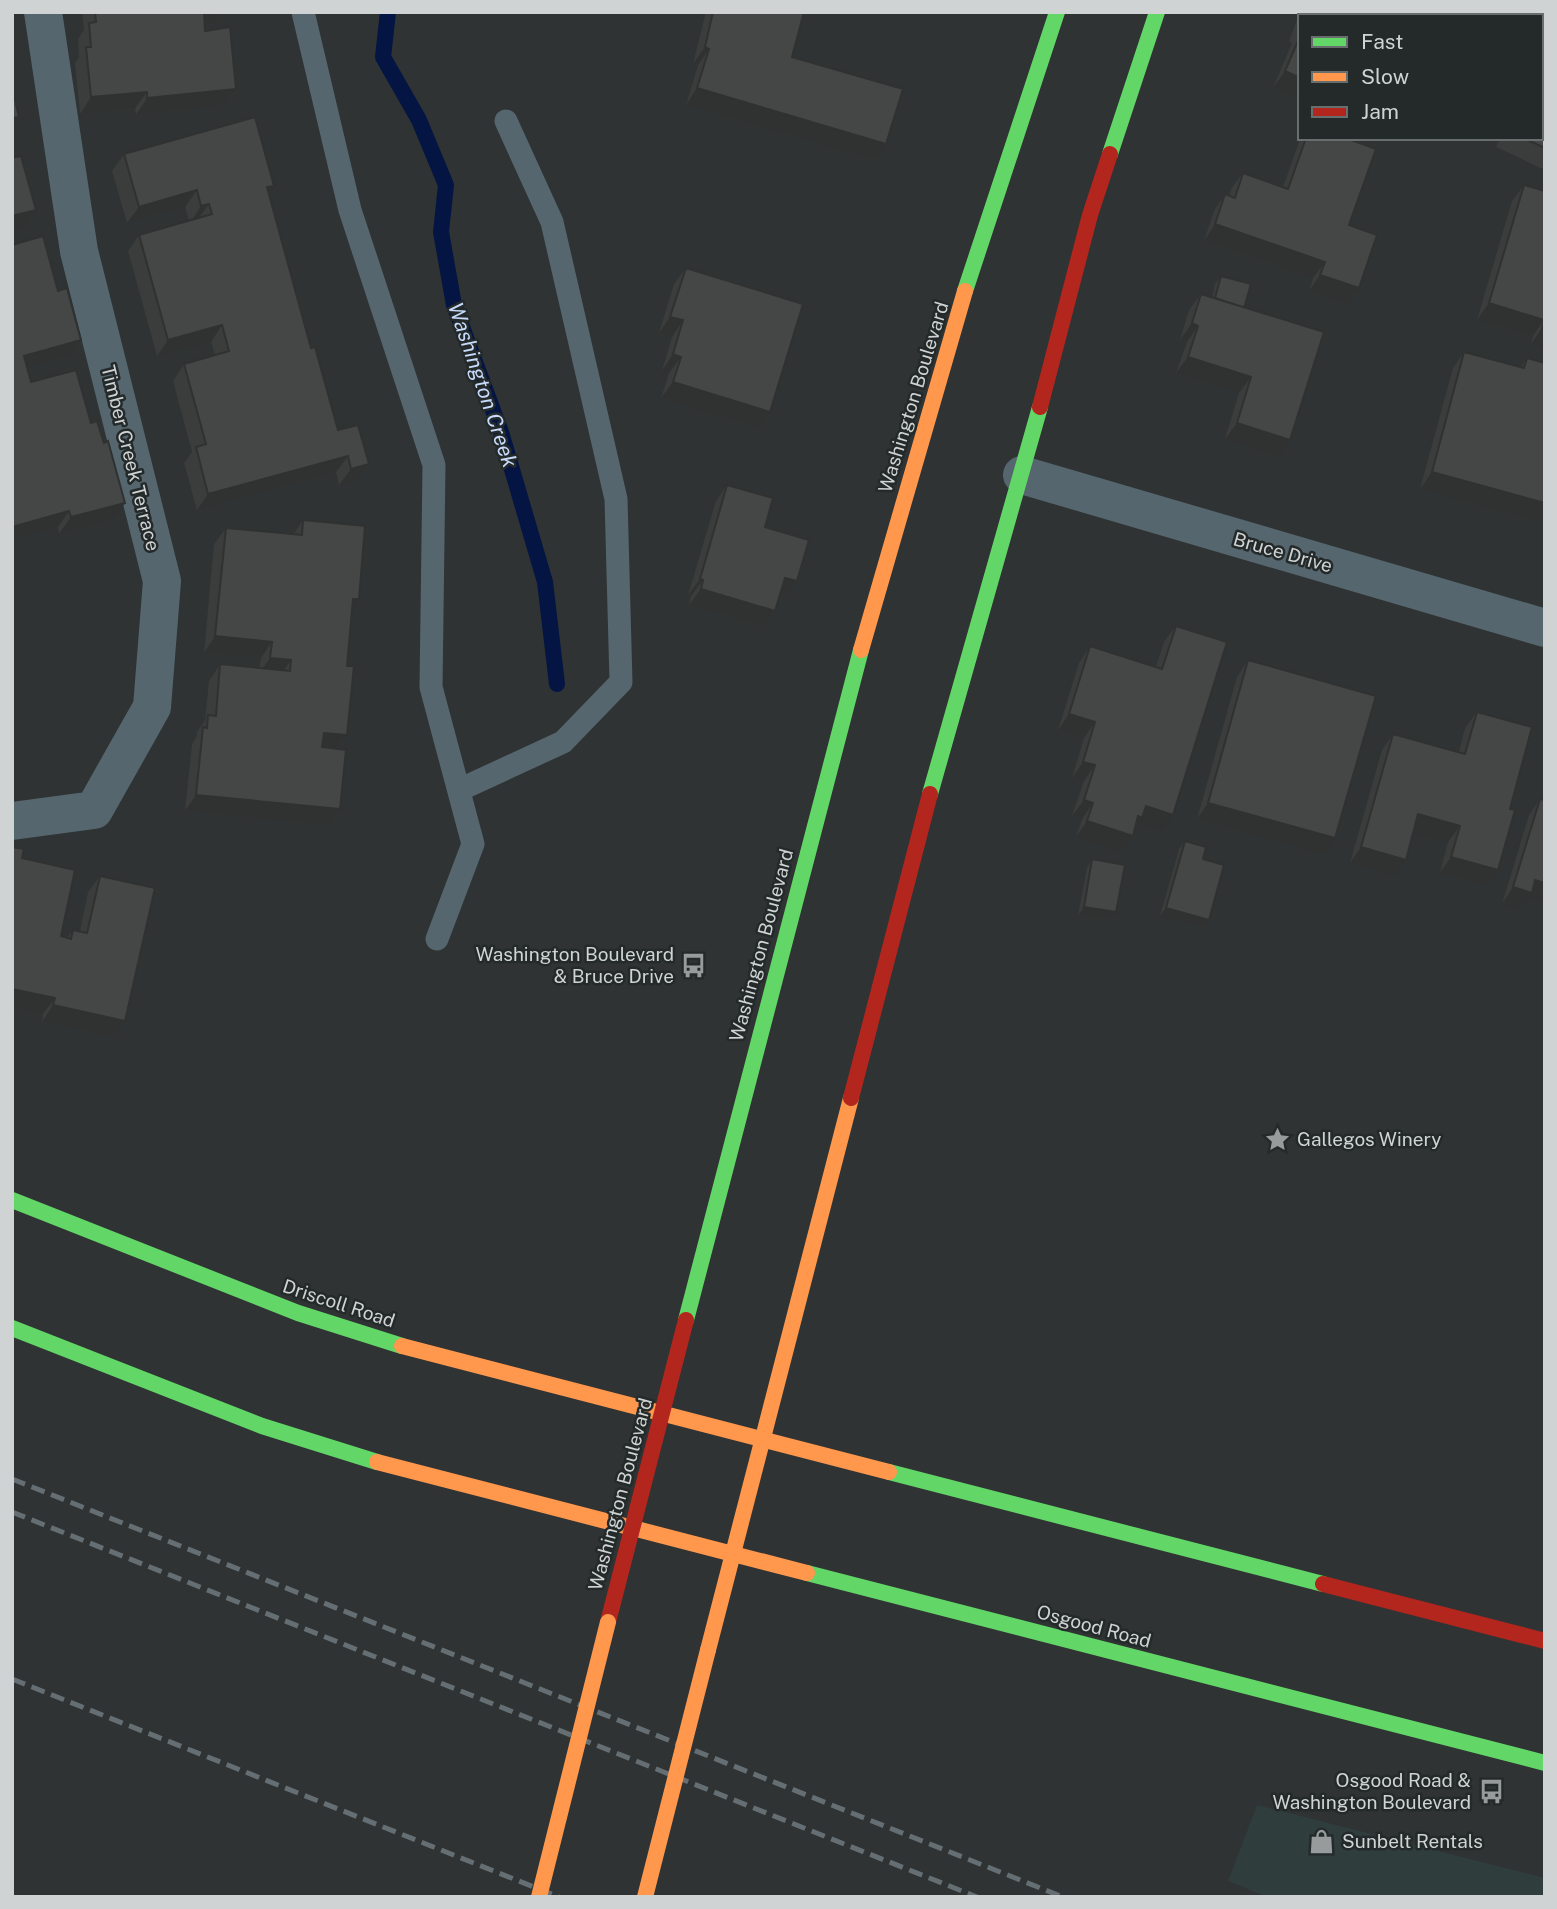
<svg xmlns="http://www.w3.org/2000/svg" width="1557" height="1909" font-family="'Public Sans',sans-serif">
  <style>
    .built { fill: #303d3d }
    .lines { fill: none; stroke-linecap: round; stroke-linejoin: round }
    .stream { stroke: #041543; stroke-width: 16 }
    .lane { stroke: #55666e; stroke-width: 23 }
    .street { stroke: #55666e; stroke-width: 38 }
    .fast { stroke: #63d668; stroke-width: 16 }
    .slow { stroke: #ff974d; stroke-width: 16 }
    .jam { stroke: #b3261e; stroke-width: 16 }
    .rail { stroke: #656f73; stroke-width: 5; stroke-dasharray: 14 7; stroke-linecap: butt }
    .slow-bridge { stroke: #ff974d; stroke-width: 16 }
    .wall { fill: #3a3d3c }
    .shaded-wall { fill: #303231 }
    .building { fill: #444746; stroke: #303231; stroke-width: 2 }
    .labels { text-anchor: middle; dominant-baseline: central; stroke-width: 5; stroke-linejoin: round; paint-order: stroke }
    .street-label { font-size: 19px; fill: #cfd3d3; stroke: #242a2a }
    .poi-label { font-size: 19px; fill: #cfd3d3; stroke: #242a2a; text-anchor: end }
    .water-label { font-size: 21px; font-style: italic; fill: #c7dafc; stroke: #242a2a }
  </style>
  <rect width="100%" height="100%" fill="#2f3333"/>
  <path class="built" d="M1257,1805L1545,1878V1897H1267L1228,1881Z"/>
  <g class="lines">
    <path class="stream" d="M388,12L383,57L419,120L446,185L441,232L454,305L501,432L545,582L557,684"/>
    <g class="lane">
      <path d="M303,12L350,210L434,465L431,687L473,844L437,939"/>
      <path d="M459,790L563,742L621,682L616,499L552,222L506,121"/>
    </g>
    <g class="street">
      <path d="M1022,475L1545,628"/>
      <path d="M12,821L94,810L152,707L162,581L79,251L43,12"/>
    </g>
    <g class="fast">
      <path d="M1110,154L1157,12"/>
      <path d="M965,291L1057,12"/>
      <path d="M930,794L1040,407"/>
      <path d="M12,1200L298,1313L402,1346"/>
      <path d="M686,1320L861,650"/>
      <path d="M12,1328L262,1426L377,1462"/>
      <path d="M889,1472L1323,1584"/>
      <path d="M807,1573L1545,1763"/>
    </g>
    <g class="slow">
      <path d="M861,650L965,291"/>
      <path d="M402,1346L889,1472"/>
      <path d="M377,1462L807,1573"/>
      <path d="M708,1650L851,1098"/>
    </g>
    <g class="jam">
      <path d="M1040,407L1090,215L1110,154"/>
      <path d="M851,1098L930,794"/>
      <path d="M1323,1584L1545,1641"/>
      <path d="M608,1622L686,1320"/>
    </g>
    <g class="rail">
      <path d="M12,1479L1063,1897"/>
      <path d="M12,1512L977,1897"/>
      <path d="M12,1679L559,1897"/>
    </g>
    <g class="slow-bridge">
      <path d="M539,1897L608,1622"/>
      <path d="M645,1897L708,1650"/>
    </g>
  </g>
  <g class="wall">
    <path d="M82,12H224L215,24L205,26V31L236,89L224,105L136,115L135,108L80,114L75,63L79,57L78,39L84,30Z"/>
    <path d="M706,12H804L792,57L875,160L686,105L698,65L693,64Z"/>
    <path d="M1300,12H1478L1476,16H1300V99L1273,88L1292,43L1289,41Z"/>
    <path d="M1545,43V170L1496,147L1500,138H1541V49Z"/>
    <path d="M1302,138H1346L1349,225L1347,305L1309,291L1313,278L1204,241L1214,211L1225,194L1229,196L1231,189L1243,173L1283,187L1299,142Z"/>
    <path d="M124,154L268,193L311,348L338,430L369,464L357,480L339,485L336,472L197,510L184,463L192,452L173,381L184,364L215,355L211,342L157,356L128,251L139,235L189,221L185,207L127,223L112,171Z"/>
    <path d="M1524,185L1545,191V348L1531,344L1533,336L1477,320L1512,201Z"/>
    <path d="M12,245L58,291L81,340L70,356L27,368L31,382L114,519L59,534L58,527L12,540Z"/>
    <path d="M686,268L758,428L661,398L669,373L662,371L672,337L659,333L674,284Z"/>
    <path d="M1221,276L1244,308L1279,456L1225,439L1239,393L1176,373L1187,342L1180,340L1189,310L1201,294L1212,297L1215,284Z"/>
    <path d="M1464,352L1521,367L1527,358L1544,523L1420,489L1453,368Z"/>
    <path d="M727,485L765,527L797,581L786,597L780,596L775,611L764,627L689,605L691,596L688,595L716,501Z"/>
    <path d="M303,520L359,599L352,608L347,666V735L337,749L340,809L329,825L185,811L192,744L197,736V732L205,720L209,681L220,664L259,668L261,658L204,653L214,544L226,528L293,535Z"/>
    <path d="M1176,626L1161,831L1138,824L1121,852L1076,837L1082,819L1072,816L1084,781L1072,778L1084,738L1058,730L1079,663L1090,646L1156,667L1164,642Z"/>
    <path d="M1248,660L1324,855L1197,819L1237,677Z"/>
    <path d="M1477,712L1486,886L1440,873L1448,842L1413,832L1394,876L1350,863L1382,750L1393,734L1459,752L1465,728Z"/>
    <path d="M1540,799L1529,898L1520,909L1502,904L1529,815Z"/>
    <path d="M1185,841L1203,859L1209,920L1203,928L1160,916L1179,849Z"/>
    <path d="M12,847L22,858L61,936L67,938L73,930L80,931L88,892L100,876L125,1021L114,1037L42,1022L43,1014L12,1008Z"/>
    <path d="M1092,859L1116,912L1110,920L1078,915L1087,868Z"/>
  </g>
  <g class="shaded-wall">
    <path d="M203,12H224L215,24L192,27Z"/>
    <path d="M705,47L709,49L698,65L693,64Z"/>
    <path d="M1285,71L1300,78V99L1273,88Z"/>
    <path d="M697,88L886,144L875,160L686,105Z"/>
    <path d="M236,89L224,105L136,115L147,98Z"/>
    <path d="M147,92L135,108L80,114L91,97Z"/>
    <path d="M19,117L12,126V118Z"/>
    <path d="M274,186L262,202L267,187Z"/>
    <path d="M197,190L185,207L127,223L139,207Z"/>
    <path d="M209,204L197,220L190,223L201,206Z"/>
    <path d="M36,210L24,226L12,230V216Z"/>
    <path d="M1215,224L1325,262L1313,278L1204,241Z"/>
    <path d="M1320,275L1359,288L1347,305L1309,291Z"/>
    <path d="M1489,303L1544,320L1533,336L1477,320Z"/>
    <path d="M670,317L683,320L672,337L659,333Z"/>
    <path d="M1192,323L1198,326L1187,342L1180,340Z"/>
    <path d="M222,325L211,342L157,356L168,340Z"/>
    <path d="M1542,328L1545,329V348L1531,344Z"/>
    <path d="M81,340L70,356L12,372L24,356Z"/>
    <path d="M673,354L681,357L669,373L662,371Z"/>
    <path d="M1188,357L1251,377L1239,393L1176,373Z"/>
    <path d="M673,382L770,412L758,428L661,398Z"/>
    <path d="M1237,423L1290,440L1279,456L1225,439Z"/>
    <path d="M348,456L336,472L197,510L208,494Z"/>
    <path d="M369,464L357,480L339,485L351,469Z"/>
    <path d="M1432,472L1545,503L1544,523L1420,489Z"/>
    <path d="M125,503L114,519L59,534L71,517Z"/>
    <path d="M69,511L58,527L12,540V527Z"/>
    <path d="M785,578L797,581L786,597L774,594Z"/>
    <path d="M700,579L703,580L691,596L688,595Z"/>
    <path d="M701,589L775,611L764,627L689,605Z"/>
    <path d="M353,599H359L347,615Z"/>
    <path d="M215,636L272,642L261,658L204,653Z"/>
    <path d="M270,658L291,660L280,676L259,674Z"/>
    <path d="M1069,714L1095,722L1084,738L1058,730Z"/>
    <path d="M324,733L347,735L335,751L312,749Z"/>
    <path d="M1083,762L1095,765L1084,781L1072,778Z"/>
    <path d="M196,795L340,809L329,825L185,811Z"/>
    <path d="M1084,800L1093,803L1082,819L1072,816Z"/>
    <path d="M1208,803L1335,838L1324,855L1197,819Z"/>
    <path d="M1146,806L1173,815L1161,831L1138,824L1131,834L1127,833Z"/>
    <path d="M1418,814L1460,826L1448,842L1406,831Z"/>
    <path d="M1087,821L1133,836L1121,852L1076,837Z"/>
    <path d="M1361,847L1406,860L1394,876L1350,863Z"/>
    <path d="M1451,857L1498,870L1486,886L1440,873Z"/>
    <path d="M1535,880L1545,883V902L1529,898L1520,909L1502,904L1513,887Z"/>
    <path d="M1084,907L1116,912L1110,920L1078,915Z"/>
    <path d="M1166,908L1209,920L1203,928L1160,916Z"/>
    <path d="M12,989L55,998L43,1014L12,1008Z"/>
    <path d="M53,1005L125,1021L114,1037L42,1022Z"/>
  </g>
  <g class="building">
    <path d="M95,12H204L205,31L230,27L236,89L147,98V92L91,97L86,47H91L89,23L96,22Z"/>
    <path d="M713,12H804L792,57L903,89L886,144L697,88L709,49L705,47Z"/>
    <path d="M1305,12H1478L1476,16H1304Z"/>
    <path d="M1300,36V78L1285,71Z"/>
    <path d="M1545,50V148L1523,138H1541V58Z"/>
    <path d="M12,87L19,117L12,118Z"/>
    <path d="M255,117L274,186L267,187L311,348L315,347L338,430L358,425L369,464L351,469L348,456L208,494L196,447L206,444L184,364L229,351L222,325L168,340L139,235L212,214L209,204L201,206L197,190L139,207L124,154Z"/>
    <path d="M1306,138H1346L1376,149L1349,225L1377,235L1359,288L1320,275L1325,262L1215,224L1225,194L1235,198L1243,173L1288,189Z"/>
    <path d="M21,156L36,210L12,216V158Z"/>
    <path d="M1524,185L1545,191V329L1542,328L1544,320L1489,303Z"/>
    <path d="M43,236L58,291L67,288L81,340L24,356L31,382L76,370L91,423L97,421L104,443L108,441L125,503L71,517L69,511L12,527V245Z"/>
    <path d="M686,268L803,304L770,412L673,382L681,357L673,354L683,320L670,317Z"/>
    <path d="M1221,276L1251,284L1244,308L1215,298Z"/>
    <path d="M1201,294L1324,332L1290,440L1237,423L1251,377L1188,357L1198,326L1192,323Z"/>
    <path d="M1464,352L1524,368L1527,358L1545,363V503L1432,472Z"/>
    <path d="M727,485L773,498L765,527L809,540L797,581L785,578L775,611L701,589L703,580L700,579Z"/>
    <path d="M303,520L365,526L359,599H353L347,666H354L347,735L324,733L322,747L346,750L340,809L196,795L203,727L207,728L208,715L216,716L220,664L290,671L291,660L270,658L272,642L215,636L226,528L302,535Z"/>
    <path d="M1176,626L1227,642L1173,815L1146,806L1142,818L1138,816L1133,836L1087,821L1093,803L1084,800L1095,765L1083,762L1095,722L1069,714L1090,646L1162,669Z"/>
    <path d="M1248,660L1376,696L1335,838L1208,803Z"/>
    <path d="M1477,712L1532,727L1510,809L1515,810L1498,870L1451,857L1460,826L1418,814L1406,860L1361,847L1393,734L1465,754Z"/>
    <path d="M1540,799L1545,800V883L1535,880L1532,893L1513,887Z"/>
    <path d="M1185,841L1206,847L1203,859L1224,865L1209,920L1166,908Z"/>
    <path d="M12,847L24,849L22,858L75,870L61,936L71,939L73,930L87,933L100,876L155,888L125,1021L53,1005L55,998L12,989Z"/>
    <path d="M1092,859L1125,865L1116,912L1084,907Z"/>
  </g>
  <defs>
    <symbol id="bus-bare" viewBox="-9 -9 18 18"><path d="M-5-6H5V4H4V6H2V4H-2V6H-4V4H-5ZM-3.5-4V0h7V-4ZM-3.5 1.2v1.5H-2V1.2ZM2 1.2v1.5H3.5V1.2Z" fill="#979b9b" stroke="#242a2a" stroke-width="2.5" paint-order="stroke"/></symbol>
    <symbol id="sight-bare" viewBox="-9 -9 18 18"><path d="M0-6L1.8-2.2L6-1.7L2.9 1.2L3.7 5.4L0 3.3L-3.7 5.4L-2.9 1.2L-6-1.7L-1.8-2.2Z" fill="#979b9b" stroke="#242a2a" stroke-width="2.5" paint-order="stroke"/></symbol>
    <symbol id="shop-bare" viewBox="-9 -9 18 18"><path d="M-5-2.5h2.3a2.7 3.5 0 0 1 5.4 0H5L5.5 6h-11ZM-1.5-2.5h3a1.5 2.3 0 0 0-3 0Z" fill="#979b9b" stroke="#242a2a" stroke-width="2.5" paint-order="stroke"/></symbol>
  </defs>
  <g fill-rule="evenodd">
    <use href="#bus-bare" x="676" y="948" width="35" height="35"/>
    <use href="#sight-bare" x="1260" y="1122" width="35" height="35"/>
    <use href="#bus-bare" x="1474" y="1774" width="35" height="35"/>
    <use href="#shop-bare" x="1304" y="1824" width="35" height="35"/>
  </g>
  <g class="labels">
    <g class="street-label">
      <text transform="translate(913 397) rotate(-73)">Washington Boulevard</text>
      <text transform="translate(131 458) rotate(76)">Timber Creek Terrace</text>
      <text transform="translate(1283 552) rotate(16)">Bruce Drive</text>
      <text transform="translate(761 945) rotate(-75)">Washington Boulevard</text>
      <text transform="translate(339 1303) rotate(18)">Driscoll Road</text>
      <text transform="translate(620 1494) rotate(-75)">Washington Boulevard</text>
      <text transform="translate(1094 1626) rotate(15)">Osgood Road</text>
    </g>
    <g class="poi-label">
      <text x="674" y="954">Washington Boulevard<tspan x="674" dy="22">&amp; Bruce Drive</tspan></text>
      <text x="1297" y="1139" text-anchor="start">Gallegos Winery</text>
      <text x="1471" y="1780">Osgood Road &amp;<tspan x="1471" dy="22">Washington Boulevard</tspan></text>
      <text x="1342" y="1841" text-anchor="start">Sunbelt Rentals</text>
    </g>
    <g class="water-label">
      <text transform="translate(483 385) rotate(71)">Washington Creek</text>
    </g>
  </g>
  <rect width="1557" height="1909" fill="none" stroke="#cfd3d3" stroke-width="28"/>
  <rect x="1298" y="14" width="245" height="126" fill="#242a2a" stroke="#686e6e" stroke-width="2"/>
  <rect x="1312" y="37" width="35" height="10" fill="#63d668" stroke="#686e6e" stroke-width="2"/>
  <text x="1361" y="49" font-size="21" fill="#cfd3d3">Fast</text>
  <rect x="1312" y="72" width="35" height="10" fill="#ff974d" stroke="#686e6e" stroke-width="2"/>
  <text x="1361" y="84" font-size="21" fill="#cfd3d3">Slow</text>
  <rect x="1312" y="107" width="35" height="10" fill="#b3261e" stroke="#686e6e" stroke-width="2"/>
  <text x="1361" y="119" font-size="21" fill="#cfd3d3">Jam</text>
</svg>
